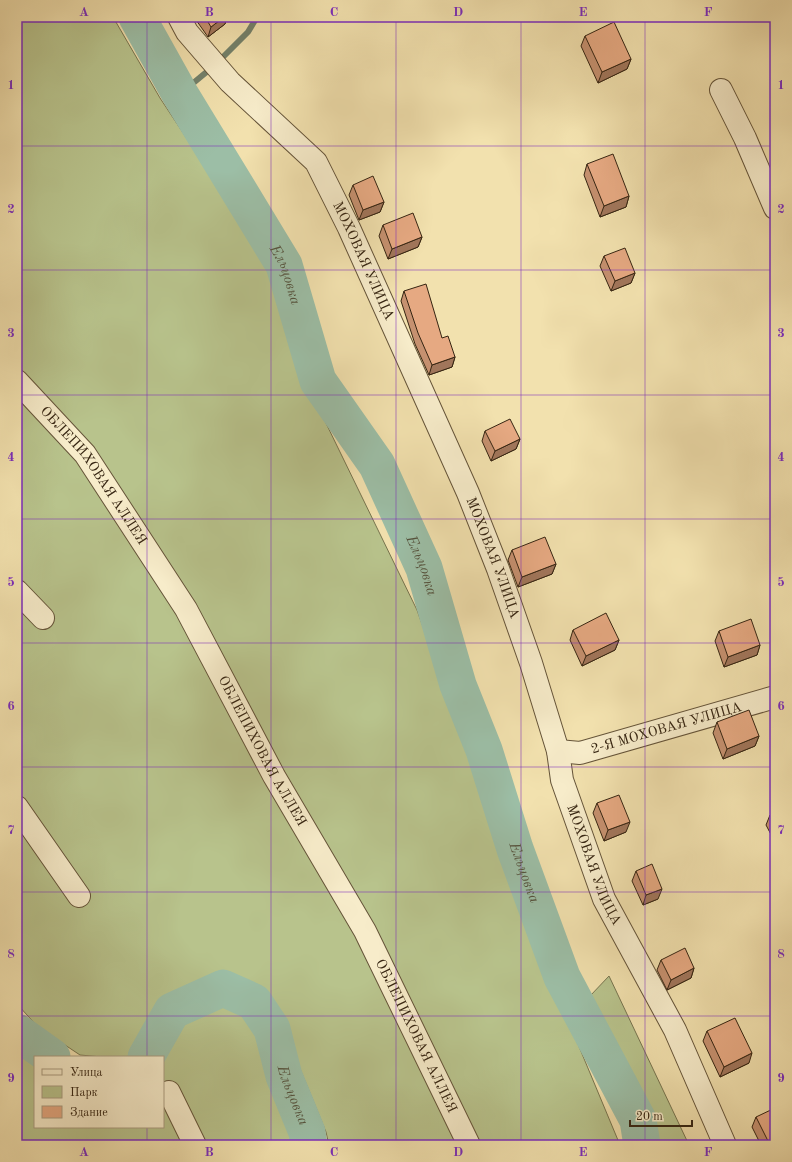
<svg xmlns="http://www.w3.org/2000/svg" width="792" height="1162" font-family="'Old Standard TT',serif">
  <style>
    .green { fill: #b8c38c; stroke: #77744f }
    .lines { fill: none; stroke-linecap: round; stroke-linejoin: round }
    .stream { stroke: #73816b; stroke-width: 6 }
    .river { stroke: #9cbea6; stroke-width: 37 }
    .minor-casing { stroke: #655439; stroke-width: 24 }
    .minor { stroke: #f7ecca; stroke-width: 22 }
    .wall { fill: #c69170; stroke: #362512 }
    .shaded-wall { fill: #a1765b; stroke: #362512 }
    .building { fill: #e6a982; stroke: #362512 }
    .grid { fill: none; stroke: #7b2cbf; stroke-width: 1; stroke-opacity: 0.55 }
    .labels { text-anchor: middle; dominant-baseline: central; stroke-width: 3; stroke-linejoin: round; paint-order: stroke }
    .street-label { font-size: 14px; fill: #362512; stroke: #f7ecca }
    .water-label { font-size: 15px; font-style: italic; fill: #55533e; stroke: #f7ecca }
    .neatline { fill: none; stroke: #7b2cbf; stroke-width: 1.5 }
    .grid-label { font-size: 13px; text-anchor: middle; font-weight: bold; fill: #7b2cbf }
  </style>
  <rect width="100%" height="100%" fill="#f2e1ae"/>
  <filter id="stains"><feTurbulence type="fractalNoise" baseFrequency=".005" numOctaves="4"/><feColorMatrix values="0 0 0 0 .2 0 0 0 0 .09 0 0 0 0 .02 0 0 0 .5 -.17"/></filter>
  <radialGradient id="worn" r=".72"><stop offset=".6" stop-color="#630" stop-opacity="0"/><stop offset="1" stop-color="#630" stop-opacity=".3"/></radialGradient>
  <g class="green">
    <path d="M17,17H113L160,98L267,260L302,374L417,610L535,941L620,1145H329L326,1132L286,1035L267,991L215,973L158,1002L130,1057H102L80,1055L38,1027L17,1004Z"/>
    <path d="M609,976L689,1145H632L634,1120L590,996Z"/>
    <path d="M224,1001L247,1009L262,1034L270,1070L293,1145H17V1041L38,1057H35V1127H163V1057H162L182,1021Z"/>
  </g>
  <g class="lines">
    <path class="stream" d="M180,94L215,65L248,32L257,17"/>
    <g class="river">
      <path id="s1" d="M137,17L180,94L284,265L318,381L377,465L424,568L458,685L484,750L515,849L562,977L638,1120L642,1145"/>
      <path d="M17,1032L52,1057"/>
      <path id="s2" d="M146,1057L172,1011L223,988L254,1002L272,1029L284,1076L307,1132L309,1145"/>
    </g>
    <defs>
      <g id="minor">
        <path id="s3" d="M179,17L187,32L230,82L316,162L349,228L468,493L498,569L531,663L558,751L562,780L604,899L675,1030L725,1145"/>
        <path d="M721,90L745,138L775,208"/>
        <path id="s4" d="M17,381L85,454L186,609L274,776L365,931L469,1145"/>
        <path d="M17,591L43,618"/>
        <path id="s5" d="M558,751L580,753L775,697"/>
        <path d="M17,807L79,896"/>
        <path d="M169,1092L195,1145"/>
      </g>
    </defs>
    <use href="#minor" class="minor-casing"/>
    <use href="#minor" class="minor"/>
  </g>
  <g class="wall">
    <path d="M194,17H227L225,24L208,37Z"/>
    <path d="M585,36L631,59L627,69L598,83L581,46Z"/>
    <path d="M587,164L629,196L626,207L600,217L584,175Z"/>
    <path d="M353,185L384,202L380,212L359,220L349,195Z"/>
    <path d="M383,225L422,237L418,247L388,259L379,236Z"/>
    <path d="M604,256L635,273L631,283L611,291L600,266Z"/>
    <path d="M404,291L442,338L455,357L452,367L429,375L415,344L401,301Z"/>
    <path d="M485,431L520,439L516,449L491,461L482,441Z"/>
    <path d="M512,550L556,564L552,574L518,587L508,560Z"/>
    <path d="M573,630L619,640L615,650L582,666L570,640Z"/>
    <path d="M719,631L760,645L757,655L724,667L715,641Z"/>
    <path d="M717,722L759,736L755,746L723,759L713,733Z"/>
    <path d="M597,803L626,832L604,841L593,813Z"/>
    <path d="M775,812V842L766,825L770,815Z"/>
    <path d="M636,871L658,899L643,905L632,881Z"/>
    <path d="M661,960L694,968L691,978L667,990L657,970Z"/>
    <path d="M707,1031L749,1063L720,1077L703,1041Z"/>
    <path d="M756,1117L775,1145H761L752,1127Z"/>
  </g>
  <g class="shaded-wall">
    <path d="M224,17H227L225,24L208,37L211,27Z"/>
    <path d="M631,59L627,69L598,83L602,72Z"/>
    <path d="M629,196L626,207L600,217L604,206Z"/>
    <path d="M384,202L380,212L359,220L363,210Z"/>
    <path d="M422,237L418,247L388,259L392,249Z"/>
    <path d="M635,273L631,283L611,291L615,281Z"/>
    <path d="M455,357L452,367L429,375L432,365Z"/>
    <path d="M520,439L516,449L491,461L495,451Z"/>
    <path d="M556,564L552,574L518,587L522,577Z"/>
    <path d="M619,640L615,650L582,666L586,656Z"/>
    <path d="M760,645L757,655L724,667L728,657Z"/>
    <path d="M759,736L755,746L723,759L727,749Z"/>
    <path d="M630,822L626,832L604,841L608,830Z"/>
    <path d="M662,889L658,899L643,905L646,895Z"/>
    <path d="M694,968L691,978L667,990L671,980Z"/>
    <path d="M752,1053L749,1063L720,1077L724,1067Z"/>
  </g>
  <g class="building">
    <path d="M205,17H224L211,27Z"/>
    <path d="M614,22L631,59L602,72L585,36Z"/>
    <path d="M613,154L629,196L604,206L587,164Z"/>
    <path d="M373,176L384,202L363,210L353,185Z"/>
    <path d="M413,213L422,237L392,249L383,225Z"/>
    <path d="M625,248L635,273L615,281L604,256Z"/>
    <path d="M426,284L442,338L448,336L455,357L432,365L418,333L404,291Z"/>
    <path d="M510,419L520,439L495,451L485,431Z"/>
    <path d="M545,537L556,564L522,577L512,550Z"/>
    <path d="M606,613L619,640L586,656L573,630Z"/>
    <path d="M751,619L760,645L728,657L719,631Z"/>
    <path d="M749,710L759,736L727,749L717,722Z"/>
    <path d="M619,795L630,822L608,830L597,803Z"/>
    <path d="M775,812V825L770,815Z"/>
    <path d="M652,864L662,889L646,895L636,871Z"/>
    <path d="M685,948L694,968L671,980L661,960Z"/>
    <path d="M735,1018L752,1053L724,1067L707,1031Z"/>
    <path d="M775,1108V1145H770L756,1117Z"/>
  </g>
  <path class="grid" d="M147,17V1057M271,17V1145M396,17V1145M521,17V1145M645,17V1145M17,146H775M17,270H775M17,395H775M17,519H775M17,643H775M17,767H775M17,892H775M17,1016H775M147,1127V1145"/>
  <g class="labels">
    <g class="street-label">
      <text stroke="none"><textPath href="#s3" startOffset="310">МОХОВАЯ УЛИЦА</textPath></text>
      <text stroke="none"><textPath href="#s4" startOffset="122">ОБЛЕПИХОВАЯ АЛЛЕЯ</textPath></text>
      <text stroke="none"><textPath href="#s3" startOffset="634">МОХОВАЯ УЛИЦА</textPath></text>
      <text stroke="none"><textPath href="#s5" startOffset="112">2-Я МОХОВАЯ УЛИЦА</textPath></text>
      <text stroke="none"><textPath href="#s4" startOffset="446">ОБЛЕПИХОВАЯ АЛЛЕЯ</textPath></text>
      <text stroke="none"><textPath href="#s3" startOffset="958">МОХОВАЯ УЛИЦА</textPath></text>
      <text stroke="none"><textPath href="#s4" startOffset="770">ОБЛЕПИХОВАЯ АЛЛЕЯ</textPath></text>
    </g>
    <g class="water-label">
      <text stroke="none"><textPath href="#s1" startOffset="298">Ельцовка</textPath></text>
      <text stroke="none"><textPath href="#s1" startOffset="622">Ельцовка</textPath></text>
      <text stroke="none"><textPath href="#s1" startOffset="946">Ельцовка</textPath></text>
      <text stroke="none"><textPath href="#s2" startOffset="245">Ельцовка</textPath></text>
    </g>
  </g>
  <rect width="792" height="1162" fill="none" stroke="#f2e1ae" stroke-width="44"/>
  <rect x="34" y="1056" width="130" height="72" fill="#f7ecca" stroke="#aa9c80"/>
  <rect x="42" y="1069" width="20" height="6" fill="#f7ecca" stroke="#aa9c80"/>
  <text x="70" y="1076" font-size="12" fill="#362512">Улица</text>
  <rect x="42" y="1086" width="20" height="12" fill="#b8c38c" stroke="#aa9c80"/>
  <text x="70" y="1096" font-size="12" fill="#362512">Парк</text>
  <rect x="42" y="1106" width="20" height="12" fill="#e6a982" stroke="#aa9c80"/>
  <text x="70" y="1116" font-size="12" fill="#362512">Здание</text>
  <path d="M630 1120v6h62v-6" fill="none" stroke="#362512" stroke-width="2"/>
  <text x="636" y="1120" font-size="12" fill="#362512" stroke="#f7ecca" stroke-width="3" paint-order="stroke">20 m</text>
  <rect x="22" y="22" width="748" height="1118" class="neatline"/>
  <g class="grid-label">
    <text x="84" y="16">A</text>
    <text x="209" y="16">B</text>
    <text x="334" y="16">C</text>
    <text x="458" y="16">D</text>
    <text x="583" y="16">E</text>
    <text x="708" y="16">F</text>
    <text x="11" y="89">1</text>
    <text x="781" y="89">1</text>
    <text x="11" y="213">2</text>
    <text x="781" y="213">2</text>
    <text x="11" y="337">3</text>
    <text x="781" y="337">3</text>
    <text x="11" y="461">4</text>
    <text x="781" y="461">4</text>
    <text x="11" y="586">5</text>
    <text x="781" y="586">5</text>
    <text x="11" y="710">6</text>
    <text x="781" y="710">6</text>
    <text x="11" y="834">7</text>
    <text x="781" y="834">7</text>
    <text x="11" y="958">8</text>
    <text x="781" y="958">8</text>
    <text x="11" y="1082">9</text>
    <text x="781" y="1082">9</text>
    <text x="84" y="1156">A</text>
    <text x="209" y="1156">B</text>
    <text x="334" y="1156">C</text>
    <text x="458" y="1156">D</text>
    <text x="583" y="1156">E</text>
    <text x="708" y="1156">F</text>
  </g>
  <rect width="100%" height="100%" filter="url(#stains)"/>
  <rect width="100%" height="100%" fill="url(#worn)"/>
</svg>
